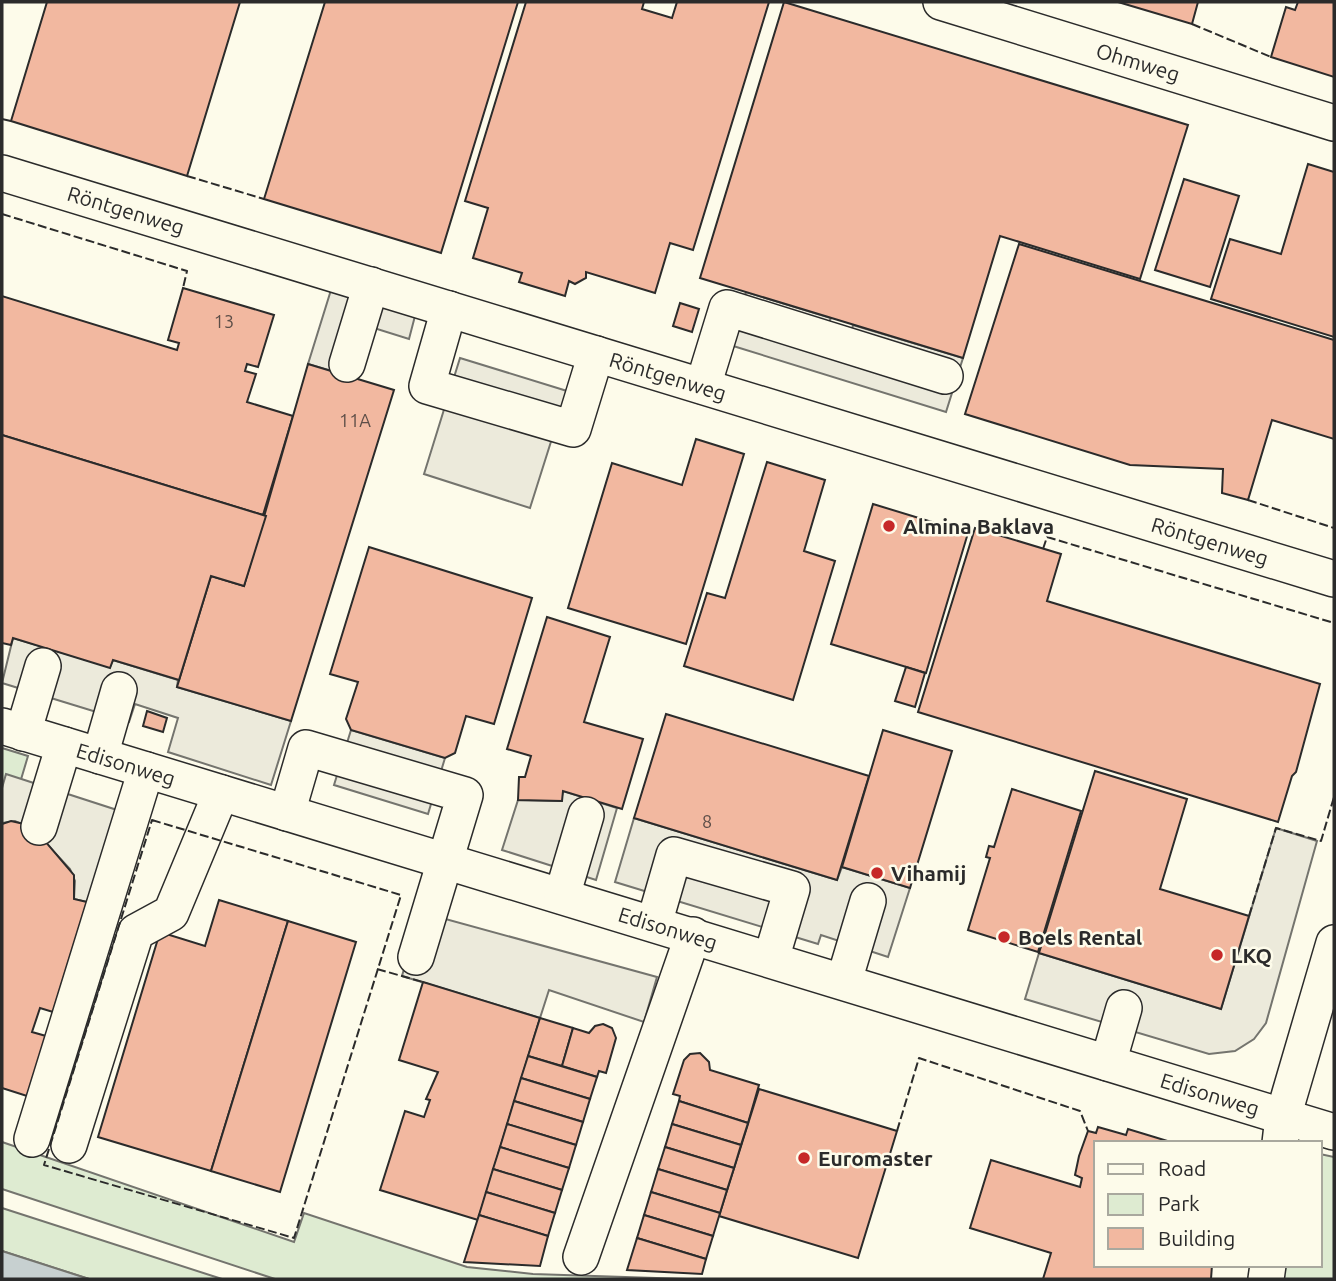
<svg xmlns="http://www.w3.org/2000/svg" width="1336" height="1281" font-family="Ubuntu,sans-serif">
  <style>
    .green { fill: #deebd1; stroke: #74746e; stroke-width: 2 }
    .parking { fill: #eceadb; stroke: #74746e; stroke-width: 2 }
    .water { fill: #c7d0d0; stroke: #74746e; stroke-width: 2 }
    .building { fill: #f2b8a0; stroke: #2b2b2b; stroke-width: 2 }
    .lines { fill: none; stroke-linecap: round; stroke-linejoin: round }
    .minor-casing { stroke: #2b2b2b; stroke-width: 38 }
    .minor { stroke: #fdfbea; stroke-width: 35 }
    .fence { stroke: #2b2b2b; stroke-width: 2; stroke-dasharray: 9 3.5; stroke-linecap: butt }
    .poi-dot { fill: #c62828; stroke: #fdfbea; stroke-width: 2.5 }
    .labels { text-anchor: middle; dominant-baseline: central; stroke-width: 5; stroke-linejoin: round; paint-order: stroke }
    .number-label { font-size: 18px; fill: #5d4e48 }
    .street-label { font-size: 21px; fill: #2b2b2b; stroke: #fdfbea }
    .poi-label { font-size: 21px; font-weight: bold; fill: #2b2b2b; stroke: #fdfbea; text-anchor: start }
  </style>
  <rect width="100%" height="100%" fill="#fdfbea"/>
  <g class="green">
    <path d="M2,748L28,756L2,843Z"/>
    <path d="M2,1142L294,1242L304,1213L467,1267L533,1274L687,1279H275L2,1189Z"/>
    <path d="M1320,1154L1334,1157V1279H1281L1282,1265H1320Z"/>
    <path d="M2,1208L222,1279H89L2,1251Z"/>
  </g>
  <g class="parking">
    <path d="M331,290L415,316L409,339L374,328L358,379L308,364Z"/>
    <path d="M746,292L831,318L829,322L852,329L853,325L963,358L946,412L730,345Z"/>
    <path d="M460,358L567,391L530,508L424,474Z"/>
    <path d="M13,638L110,667L113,660L178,680L177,687L291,721L271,785L168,752L178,718L135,704L129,722L2,683Z"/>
    <path d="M351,730L445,758L428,814L334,785Z"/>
    <path d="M6,774L117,810L87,902L74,899L75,881L70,869L33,829L15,821L2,823V788Z"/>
    <path d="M563,791L617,808L596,880L502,850L518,800L561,801Z"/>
    <path d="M634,818L837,880L842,867L910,888L888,957L821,935L818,944L615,882Z"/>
    <path d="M1276,828L1317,841L1266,1023L1254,1039L1235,1051L1209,1054L1025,999L1039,953L1221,1009Z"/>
    <path d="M420,912L657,977L644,1022L549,990L540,1018L402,976Z"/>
  </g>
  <path class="water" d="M2,1251L89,1279H2Z"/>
  <g class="building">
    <path d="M47,2H240L187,176L11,121Z"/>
    <path d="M325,2H518L441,253L264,199Z"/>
    <path d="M526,2H644L642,9L672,18L677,2H769L693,250L670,243L655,293L586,272V278L575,284L569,281L565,296L519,282L522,273L473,258L488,208L465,201Z"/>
    <path d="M784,2L1188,125L1140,279L1000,236L963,358L700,278Z"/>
    <path d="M1118,2H1198L1192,24Z"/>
    <path d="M1298,2H1334V77L1271,57L1286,7L1295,10Z"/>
    <path d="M1308,164L1334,172V337L1211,299L1230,239L1281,254Z"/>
    <path d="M1184,179L1239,196L1210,287L1155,270Z"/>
    <path d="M1019,244L1334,340V439L1272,420L1248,500L1222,493L1223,469L1130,465L965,414Z"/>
    <path d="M183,288L274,315L258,367L247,364L245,371L256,374L247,402L293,416L263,515L2,435V296L177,350L179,343L168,340Z"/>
    <path d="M680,303L699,309L692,332L673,326Z"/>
    <path d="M308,364L394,390L291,721L177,687L211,576L244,586Z"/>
    <path d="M2,435L266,516L244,586L211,576L179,680L113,660L110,668L13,638L11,645L2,643Z"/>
    <path d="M696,439L744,454L686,644L568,608L612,463L682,485Z"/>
    <path d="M767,462L825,480L804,551L835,561L793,700L684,666L707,593L725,598Z"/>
    <path d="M873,504L968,533L926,673L831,644Z"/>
    <path d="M975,528L1061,554L1047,601L1320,684L1296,772L1292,776L1278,822L918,712Z"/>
    <path d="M369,547L532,598L494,724L466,716L455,753L445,758L351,730L346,719L358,682L330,674Z"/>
    <path d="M547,617L610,637L584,722L643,739L622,809L563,791L562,801L518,800L519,777H525L531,756L507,749Z"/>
    <path d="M906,667L925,673L915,707L895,701Z"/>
    <path d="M147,711L167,718L163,732L143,726Z"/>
    <path d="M666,714L869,776L837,880L634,818Z"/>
    <path d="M883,730L952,751L910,888L842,867Z"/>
    <path d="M1095,771L1187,799L1160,889L1249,916L1221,1009L1039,953Z"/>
    <path d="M1012,789L1081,811L1038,952L968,930L990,858L986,857L989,846L994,847Z"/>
    <path d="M11,821L24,824L41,844L45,841L74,875V899L87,902L53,1012L40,1008L32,1032L46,1036L27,1096L2,1088V824Z"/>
    <path d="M219,900L288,921L211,1171L98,1137L160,932L205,946Z"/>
    <path d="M288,921L356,942L280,1192L211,1171Z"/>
    <path d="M423,982L540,1018L478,1220L380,1190L405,1111L424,1117L430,1100L426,1099L438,1072L399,1060Z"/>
    <path d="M540,1018L573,1028L562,1066L528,1056Z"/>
    <path d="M603,1024L612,1028L616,1038L606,1073L599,1071L597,1077L562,1066L573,1028L589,1033L595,1026Z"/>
    <path d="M700,1053L709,1062L710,1070L759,1085L748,1123L679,1101L680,1096L673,1094L684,1060L690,1054Z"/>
    <path d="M528,1056L597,1077L590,1099L521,1078Z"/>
    <path d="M521,1078L590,1099L583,1122L514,1101Z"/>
    <path d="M759,1089L897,1131L858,1258L719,1216Z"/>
    <path d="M514,1101L583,1122L576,1145L507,1124Z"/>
    <path d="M679,1101L748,1123L741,1145L672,1124Z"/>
    <path d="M507,1124L576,1145L569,1168L500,1147Z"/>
    <path d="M672,1124L741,1145L734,1168L665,1147Z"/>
    <path d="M1098,1127L1126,1135L1128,1129L1174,1143H1096V1265H1220H1212L1211,1279H1043L1051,1253L970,1228L991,1160L1080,1187L1082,1178L1075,1175L1079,1156L1088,1131L1096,1133Z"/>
    <path d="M500,1147L569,1168L562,1190L493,1169Z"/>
    <path d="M665,1147L734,1168L727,1190L658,1169Z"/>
    <path d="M493,1169L562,1190L555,1213L486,1192Z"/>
    <path d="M658,1169L727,1190L720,1213L651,1192Z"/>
    <path d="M486,1192L555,1213L548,1236L479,1215Z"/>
    <path d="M651,1192L720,1213L713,1236L644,1215Z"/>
    <path d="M479,1215L548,1236L540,1266L464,1262Z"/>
    <path d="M644,1215L713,1236L706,1259L637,1238Z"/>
    <path d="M637,1238L706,1259L702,1274L627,1270Z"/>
  </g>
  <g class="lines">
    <defs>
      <g id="minor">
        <path d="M941,2L1334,123"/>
        <path d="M2,173L1334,579"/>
        <path d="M449,309L427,386L573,429L596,354"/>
        <path d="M347,364L371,285"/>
        <path d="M703,386L727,308L945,376"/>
        <path d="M2,726L1334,1132"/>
        <path d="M23,733L43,666"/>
        <path d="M100,756L119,690"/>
        <path d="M287,813L306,748L465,795L416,957"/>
        <path d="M39,827L64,745"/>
        <path d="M562,896L586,815"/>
        <path d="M654,924L674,855L792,889L771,959"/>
        <path d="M844,981L868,901"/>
        <path d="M1108,1063L1124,1008"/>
        <path d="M32,1139L146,770"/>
        <path d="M1280,1143L1283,1117L1334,943"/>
        <path d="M69,1145L136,932L171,913L221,793"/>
        <path d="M581,1257L693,935"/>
        <path d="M1266,1279L1268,1265"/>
      </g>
    </defs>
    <use href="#minor" class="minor-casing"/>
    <use href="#minor" class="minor"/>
    <g class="fence">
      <path d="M1192,24L1271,57"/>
      <path d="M2,119L11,121"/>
      <path d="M187,176L264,199"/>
      <path d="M2,214L187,271L183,288"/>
      <path d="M1248,500L1334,528"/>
      <path d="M1043,549L1047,537L1334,623"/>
      <path d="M152,820L401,895L294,1238L44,1165Z"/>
      <path d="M1249,916L1276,828L1321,841L1334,797"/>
      <path d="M377,969L423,982"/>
      <path d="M897,1131L919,1058L1080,1111L1088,1131"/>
    </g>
  </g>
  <g class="poi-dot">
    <circle cx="889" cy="526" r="7"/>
    <circle cx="877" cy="873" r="7"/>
    <circle cx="1004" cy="937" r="7"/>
    <circle cx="1217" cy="955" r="7"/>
    <circle cx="804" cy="1158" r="7"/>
  </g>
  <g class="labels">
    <g class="number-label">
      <text x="224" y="321">13</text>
      <text x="355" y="420">11A</text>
      <text x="707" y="821">8</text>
    </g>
    <g class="street-label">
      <text transform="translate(1138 62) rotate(17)">Ohmweg</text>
      <text transform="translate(126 210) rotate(17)">Röntgenweg</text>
      <text transform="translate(668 376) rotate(17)">Röntgenweg</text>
      <text transform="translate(1210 541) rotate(17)">Röntgenweg</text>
      <text transform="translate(126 764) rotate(17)">Edisonweg</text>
      <text transform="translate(668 928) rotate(17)">Edisonweg</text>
      <text transform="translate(1210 1094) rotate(17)">Edisonweg</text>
    </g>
    <g class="poi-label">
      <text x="903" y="526">Almina Baklava</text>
      <text x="891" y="873">Vihamij</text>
      <text x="1018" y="937">Boels Rental</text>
      <text x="1231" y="955">LKQ</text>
      <text x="818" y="1158">Euromaster</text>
    </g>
  </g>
  <rect width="1336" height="1281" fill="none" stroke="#2b2b2b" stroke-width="7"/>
  <rect x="1094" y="1141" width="228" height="126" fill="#fdfbea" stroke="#a9a89e" stroke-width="2"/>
  <rect x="1108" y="1164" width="35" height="10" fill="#fdfbea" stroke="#a9a89e" stroke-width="2"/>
  <text x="1158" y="1176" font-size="21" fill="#2b2b2b">Road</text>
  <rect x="1108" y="1194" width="35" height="21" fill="#deebd1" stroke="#a9a89e" stroke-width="2"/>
  <text x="1158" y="1211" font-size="21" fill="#2b2b2b">Park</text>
  <rect x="1108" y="1228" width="35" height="21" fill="#f2b8a0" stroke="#a9a89e" stroke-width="2"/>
  <text x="1158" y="1246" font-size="21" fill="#2b2b2b">Building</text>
</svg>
